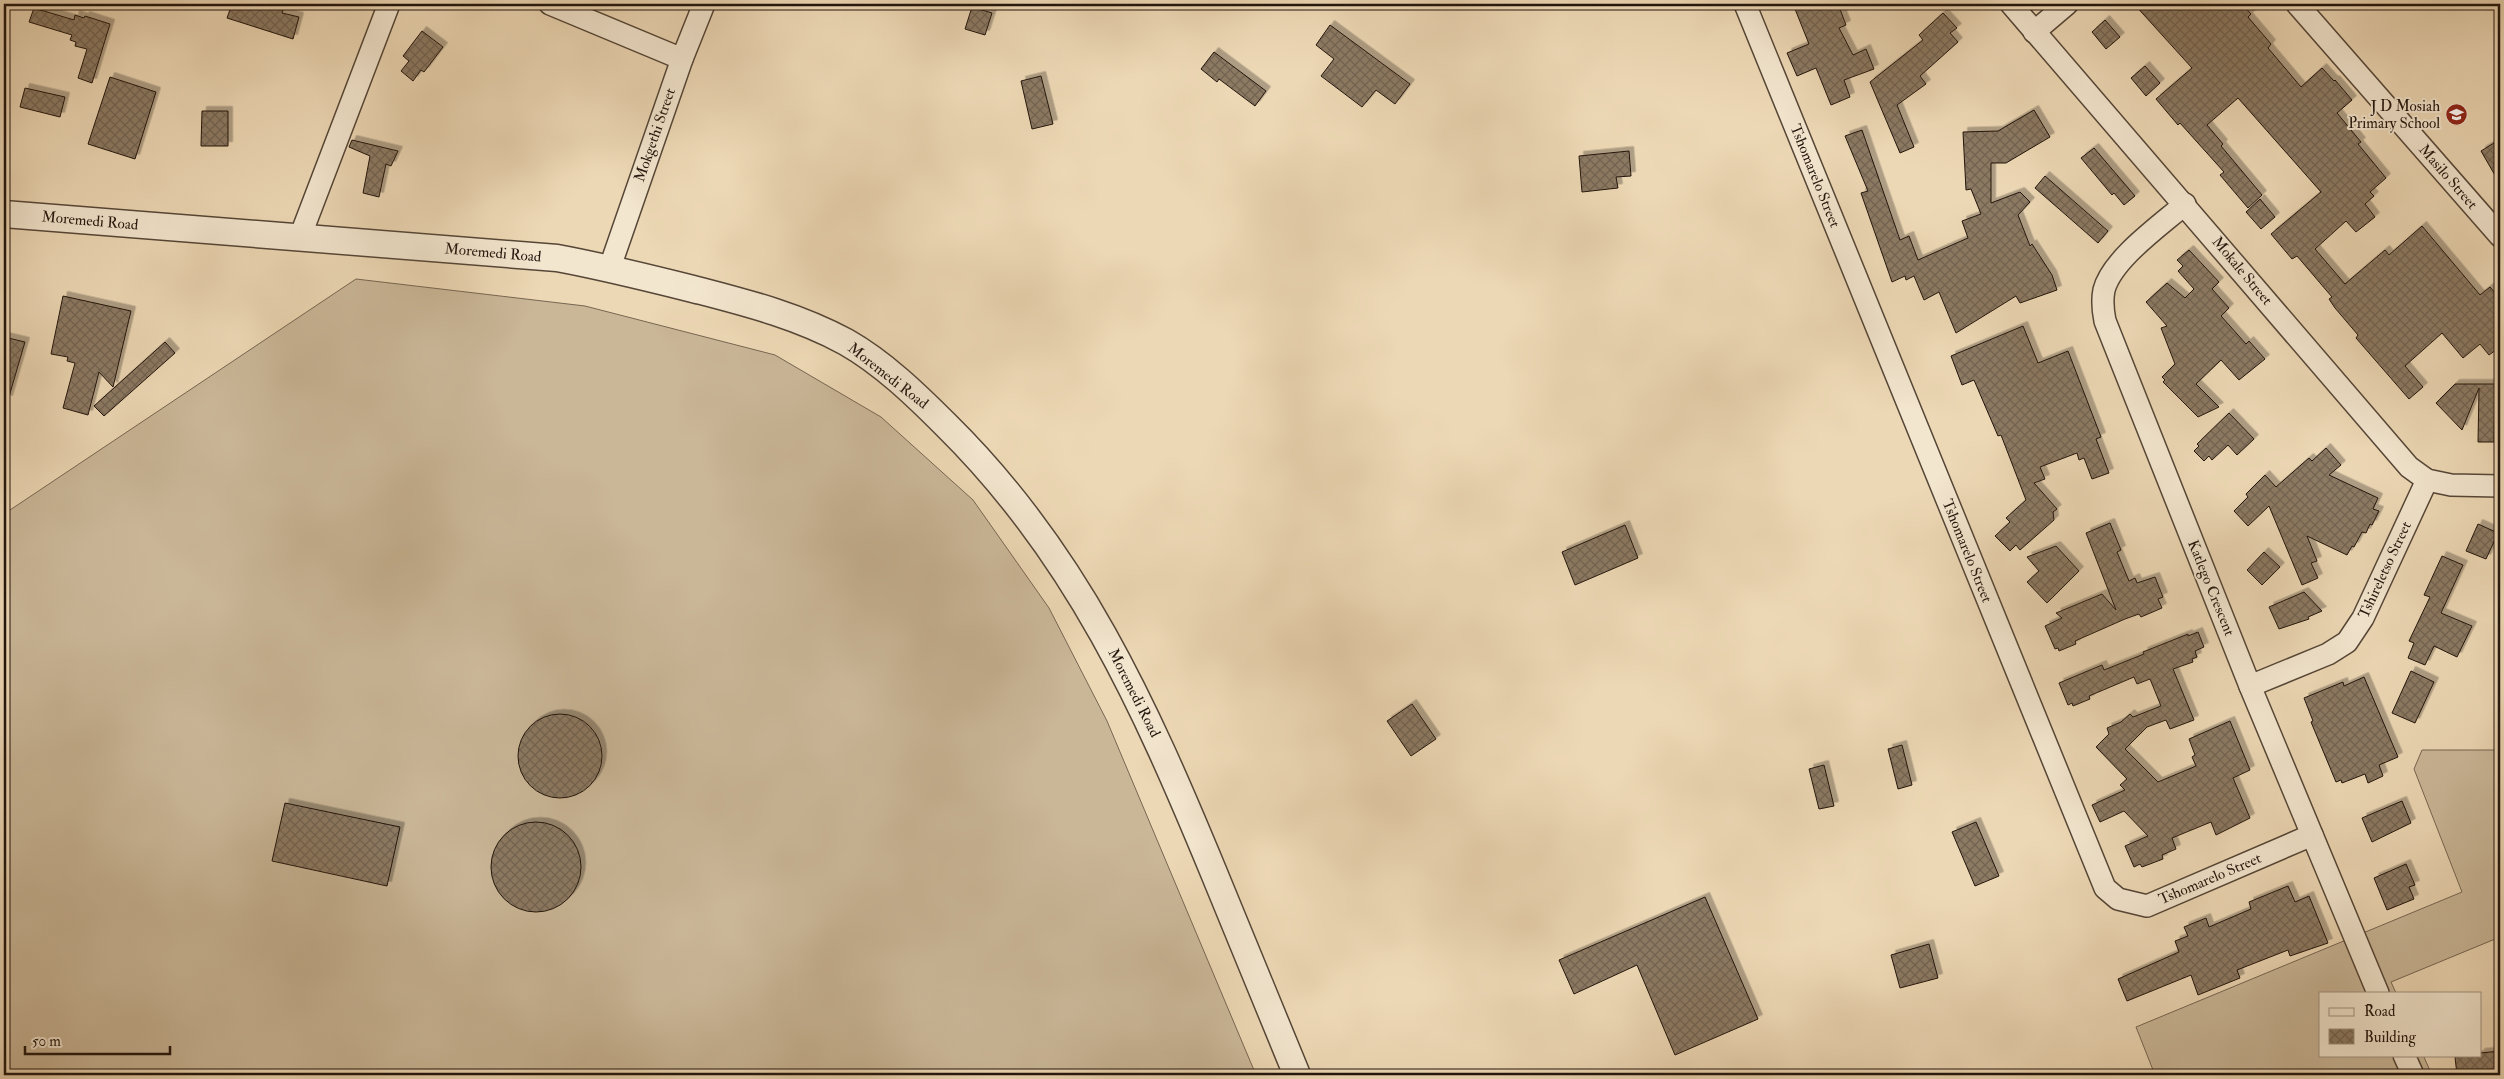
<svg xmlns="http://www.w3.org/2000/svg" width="2504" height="1079" font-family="'IM FELL Double Pica',serif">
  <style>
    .grass { fill: #cab798; stroke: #766652 }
    .building { fill: url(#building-cross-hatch); stroke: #22150d; filter: url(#shadow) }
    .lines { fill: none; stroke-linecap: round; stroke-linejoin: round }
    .minor-casing { stroke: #554637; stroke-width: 24 }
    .tertiary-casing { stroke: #554637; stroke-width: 29 }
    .minor { stroke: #f3e6cf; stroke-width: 21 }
    .tertiary { stroke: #f3e6cf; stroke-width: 26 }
    .labels { text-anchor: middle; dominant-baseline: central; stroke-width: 4; stroke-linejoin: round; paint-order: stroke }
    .poi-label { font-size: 15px; fill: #22150d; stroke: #f3e6cf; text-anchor: end }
    .street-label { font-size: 15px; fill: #22150d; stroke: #f3e6cf }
  </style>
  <defs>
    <pattern id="building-cross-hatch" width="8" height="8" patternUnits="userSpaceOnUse" patternTransform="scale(1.25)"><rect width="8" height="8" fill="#8c7a64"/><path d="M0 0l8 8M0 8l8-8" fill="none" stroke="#726351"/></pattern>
    <filter id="shadow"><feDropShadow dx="4.5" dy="-4.5" stdDeviation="0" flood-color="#0004"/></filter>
  </defs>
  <rect width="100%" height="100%" fill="#edd8b5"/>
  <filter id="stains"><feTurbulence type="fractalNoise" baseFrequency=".004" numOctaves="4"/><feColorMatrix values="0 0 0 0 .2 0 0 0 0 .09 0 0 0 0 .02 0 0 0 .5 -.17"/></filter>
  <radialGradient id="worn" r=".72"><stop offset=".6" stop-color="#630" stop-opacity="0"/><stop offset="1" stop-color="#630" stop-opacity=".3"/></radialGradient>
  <g class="grass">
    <path d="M356,279L585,306L775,355L881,417L973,500L1049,608L1107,721L1256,1075H4V514Z"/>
    <path d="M2422,750H2500V937L2391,982L2396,993H2320V1055H2423L2432,1075H2155L2136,1027L2462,892L2414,769Z"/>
  </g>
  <g class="building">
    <path d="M232,4H285L282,13L299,17L293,39L227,18Z"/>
    <path d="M1793,4H1838L1846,25L1839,28L1853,55L1866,49L1874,69L1844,80L1850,97L1831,105L1816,68L1797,76L1787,53L1809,44Z"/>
    <path d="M2134,4H2242L2251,14L2248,17L2271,44L2268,48L2301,87L2322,68L2334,81L2335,80L2352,100L2337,113L2361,142L2358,144L2386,178L2370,192L2374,196L2365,204L2375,217L2356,232L2346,221L2315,249L2345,284L2385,250L2389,255L2422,226L2480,295L2490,287L2500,299V347L2489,355L2480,344L2463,358L2442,333L2405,366L2423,387L2409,399L2356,338L2358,335L2335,308L2329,299L2332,297L2297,256L2292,259L2271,234L2321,192L2238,98L2207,125L2223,144L2221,146L2262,195L2248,208L2220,175L2224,172L2180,123L2178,125L2156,99L2192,68Z"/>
    <path d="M972,7L992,13L985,35L965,29Z"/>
    <path d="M34,8L74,20L75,15L84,18L85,16L110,24L92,83L78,78L87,49L75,46L76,42L70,40L72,35L29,22Z"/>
    <path d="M1943,13L1957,28L1950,33L1958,42L1920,76L1926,84L1897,105L1914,147L1900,153L1870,82L1923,40L1919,35Z"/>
    <path d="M2105,20L2120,37L2106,49L2092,32Z"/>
    <path d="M1330,25L1410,84L1395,104L1376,90L1362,107L1321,76L1334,59L1316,45Z"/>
    <path d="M422,31L443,47L424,72L421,70L413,81L401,71L409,61L403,56Z"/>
    <path d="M1214,52L1266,91L1255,106L1219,79L1217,82L1201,69Z"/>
    <path d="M2145,66L2160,83L2146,96L2131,78Z"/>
    <path d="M1041,76L1053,124L1032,129L1021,81Z"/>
    <path d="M110,77L156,92L135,159L88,144Z"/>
    <path d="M25,88L65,97L60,117L20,107Z"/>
    <path d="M2034,110L2050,137L2006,163H1991V203L2020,192L2030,202L2018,215L2030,246L2032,244L2052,275L2057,290L2020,303L2016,296L1956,333L1939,292L1924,300L1914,276L1906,280L1905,276L1892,282L1861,193L1868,191L1845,136L1862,130L1900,240L1909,236L1918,260L1968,238L1962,221L1981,214L1971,189L1966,190L1963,132L1998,131Z"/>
    <path d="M202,111H228V146H201Z"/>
    <path d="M352,140L398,151L391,166L386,164L379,197L363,193L370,156L349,147Z"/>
    <path d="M2494,143L2500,153V184L2481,151Z"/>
    <path d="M2094,148L2135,196L2124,205L2114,193L2112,195L2081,158Z"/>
    <path d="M1629,151L1631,176L1616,177L1618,188L1582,192L1579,156Z"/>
    <path d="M2045,176L2108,231L2098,243L2035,188Z"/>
    <path d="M2260,199L2275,217L2261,229L2246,212Z"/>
    <path d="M2189,250L2219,282L2212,289L2229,308L2221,316L2246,344L2249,341L2265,359L2239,380L2221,360L2196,384L2219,407L2198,417L2163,382L2165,380L2162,377L2175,364L2161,328L2167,326L2146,302L2167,283L2185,298L2194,289L2178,271L2183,266L2177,260Z"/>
    <path d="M63,296L131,311L113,387L99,372L88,415L63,408L75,363L67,361L68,357L51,354Z"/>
    <path d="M2023,326L2038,363L2068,351L2101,437L2096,439L2109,473L2092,479L2084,458L2079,460L2077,453L2040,467L2045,479L2034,483L2057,509L2053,512L2054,520L2020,550L2016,545L2010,551L1995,536L2010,522L2006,518L2026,500L2001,435L1998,436L1974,380L1962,385L1951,356Z"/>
    <path d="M4,337L25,342L8,400L4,399Z"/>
    <path d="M165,342L175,353L104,416L94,406Z"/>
    <path d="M2455,384H2495L2494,442H2478L2479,388L2462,430L2436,403Z"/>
    <path d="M2229,413L2254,439L2237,455L2228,445L2212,460L2209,456L2204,461L2194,451L2199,446L2197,444Z"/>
    <path d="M2326,448L2341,465L2329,475L2378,498L2373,509L2379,511L2372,525L2370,524L2366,533L2362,532L2354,547L2352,546L2347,555L2307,536L2317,561L2311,563L2318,578L2302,585L2269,506L2248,526L2234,511L2248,497L2246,494L2265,475L2276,487L2309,458L2312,461Z"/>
    <path d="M2110,523L2121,550L2117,552L2129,581L2135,578L2137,583L2155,577L2163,597L2158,599L2162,608L2141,617L2139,614L2125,619L2075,641L2076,644L2059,651L2058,648L2055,649L2045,626L2062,618L2056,613L2102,594L2116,610L2086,533Z"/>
    <path d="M2478,524L2498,533L2486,559L2466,551Z"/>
    <path d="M1625,525L1638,558L1575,585L1562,552Z"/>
    <path d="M2056,546L2079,571L2047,603L2027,582L2039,571L2027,557Z"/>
    <path d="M2264,552L2280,567L2262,585L2247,570Z"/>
    <path d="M2442,556L2463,565L2441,613L2472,626L2457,657L2434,646L2425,665L2408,658L2414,643L2409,641L2430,597L2424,595Z"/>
    <path d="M2304,592L2322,611L2308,617L2309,619L2279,629L2269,607Z"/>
    <path d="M2198,632L2204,647L2195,651L2197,657L2192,659L2193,662L2173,669L2194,720L2170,729L2166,720L2147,727L2125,749L2158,782L2196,766L2192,757L2195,755L2189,739L2230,721L2250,770L2233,778L2250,818L2216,835L2211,822L2172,838L2176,849L2162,855L2163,859L2142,867L2140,864L2134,867L2125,846L2148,836L2124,811L2100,822L2092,805L2125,790L2120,785L2127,779L2096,747L2109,734L2107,728L2121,722L2130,714L2133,717L2161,706L2150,679L2137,684L2134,677L2089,696L2090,699L2073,706L2072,703L2068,705L2059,683L2102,665L2104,670L2144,654L2143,652L2188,634V636Z"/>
    <path d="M2411,671L2434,682L2415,723L2392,713Z"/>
    <path d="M2364,677L2398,757L2379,765L2383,776L2368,783L2365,774L2342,783L2341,780L2336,782L2311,722L2313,721L2304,698L2343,682L2344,686Z"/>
    <path d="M1412,704L1436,739L1411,756L1387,721Z"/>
    <circle cx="560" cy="756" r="42"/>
    <path d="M1902,745L1912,785L1898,789L1888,749Z"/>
    <path d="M1824,765L1834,806L1819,809L1809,769Z"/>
    <path d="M2402,801L2411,823L2372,842L2362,818Z"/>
    <path d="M285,803L400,827L387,886L272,861Z"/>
    <circle cx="536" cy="867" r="45"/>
    <path d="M1976,822L1999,876L1975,886L1952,832Z"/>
    <path d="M2406,864L2415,885L2409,887L2414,899L2387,910L2374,878Z"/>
    <path d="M2288,886L2295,902L2309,896L2328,943L2290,956L2288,950L2237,970L2240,978L2198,995L2191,975L2127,1001L2118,979L2179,952L2175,941L2188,936L2184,927L2206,918L2209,927L2251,909L2249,902Z"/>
    <path d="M1705,897L1758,1019L1675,1055L1637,965L1574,994L1559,960Z"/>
    <path d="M1929,944L1938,978L1900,988L1891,955Z"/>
    <path d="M2500,1051V1075H2457L2455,1057L2480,1055V1053Z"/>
  </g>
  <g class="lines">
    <defs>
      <g id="minor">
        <path d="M550,4L682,59"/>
        <path d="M1745,4L2105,888L2118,899L2147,906L2312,835"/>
        <path d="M2011,4L2409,467L2427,480L2451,485L2500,486"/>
        <path d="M2297,4L2500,236"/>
        <path d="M2034,32L2067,4"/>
        <path d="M2185,204C2161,225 2112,259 2104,290C2102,300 2103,311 2105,321L2250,686L2378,993"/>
        <path d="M300,237L389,4"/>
        <path d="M610,267L682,59L704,4"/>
        <path d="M2250,686L2328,654L2347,642L2363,618L2427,480"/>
        <path d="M2404,1055L2413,1075"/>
      </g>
      <path id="tertiary" d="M4,214L557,258C606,267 653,279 701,291C751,304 800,317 846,342C883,363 916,395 946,425C1077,554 1145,706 1214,873C1242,940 1269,1008 1297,1075"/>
    </defs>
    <use href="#minor" class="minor-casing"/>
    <use href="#tertiary" class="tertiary-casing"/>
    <use href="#minor" class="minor"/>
    <use href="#tertiary" class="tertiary"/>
  </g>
  <defs>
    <symbol id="school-disc" viewBox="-11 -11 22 22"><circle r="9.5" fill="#8f2418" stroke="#f3e6cf"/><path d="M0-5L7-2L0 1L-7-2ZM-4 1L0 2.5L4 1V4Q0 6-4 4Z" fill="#fff"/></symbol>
  </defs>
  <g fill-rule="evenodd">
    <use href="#school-disc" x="2444" y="102" width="25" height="25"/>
  </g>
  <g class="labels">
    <g class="poi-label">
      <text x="2440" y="106">J D Mosiah<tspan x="2440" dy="17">Primary School</tspan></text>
    </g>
    <g class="street-label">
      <text transform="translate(655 135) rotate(-71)">Mokgethi Street</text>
      <text transform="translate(1815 176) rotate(68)">Tshomarelo Street</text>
      <text transform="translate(2448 177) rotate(49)">Masilo Street</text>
      <text transform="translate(90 221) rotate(5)">Moremedi Road</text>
      <text transform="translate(493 253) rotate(5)">Moremedi Road</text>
      <text transform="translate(2242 271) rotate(50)">Mokale Street</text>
      <text transform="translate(888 376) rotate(38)">Moremedi Road</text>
      <text transform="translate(1967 551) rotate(68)">Tshomarelo Street</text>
      <text transform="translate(2385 570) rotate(-65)">Tshireletso Street</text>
      <text transform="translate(2211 588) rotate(68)">Katlego Crescent</text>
      <text transform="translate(1134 693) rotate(63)">Moremedi Road</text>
      <text transform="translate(2210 879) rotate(-23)">Tshomarelo Street</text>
    </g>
  </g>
  <rect width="2504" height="1079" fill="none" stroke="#edd8b5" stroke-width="20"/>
  <rect x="5" y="5" width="2494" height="1069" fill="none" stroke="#22150d" stroke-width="2.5"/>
  <rect x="10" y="10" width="2484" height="1059" fill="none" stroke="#22150d"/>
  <rect x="2319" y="992" width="162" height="65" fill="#f3e6cf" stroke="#9f9281"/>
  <rect x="2329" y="1008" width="25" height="8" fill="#f3e6cf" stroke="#9f9281"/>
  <text x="2364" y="1016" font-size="15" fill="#22150d">Road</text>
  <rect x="2329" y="1029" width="25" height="15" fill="url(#building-cross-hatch)" stroke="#9f9281"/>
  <text x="2364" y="1042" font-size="15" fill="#22150d">Building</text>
  <path d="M25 1046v8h145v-8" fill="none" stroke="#22150d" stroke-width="2.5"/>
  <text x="32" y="1046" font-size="15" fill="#22150d" stroke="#f3e6cf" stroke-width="4" paint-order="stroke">50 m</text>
  <rect width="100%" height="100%" filter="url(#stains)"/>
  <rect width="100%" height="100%" fill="url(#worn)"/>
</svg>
